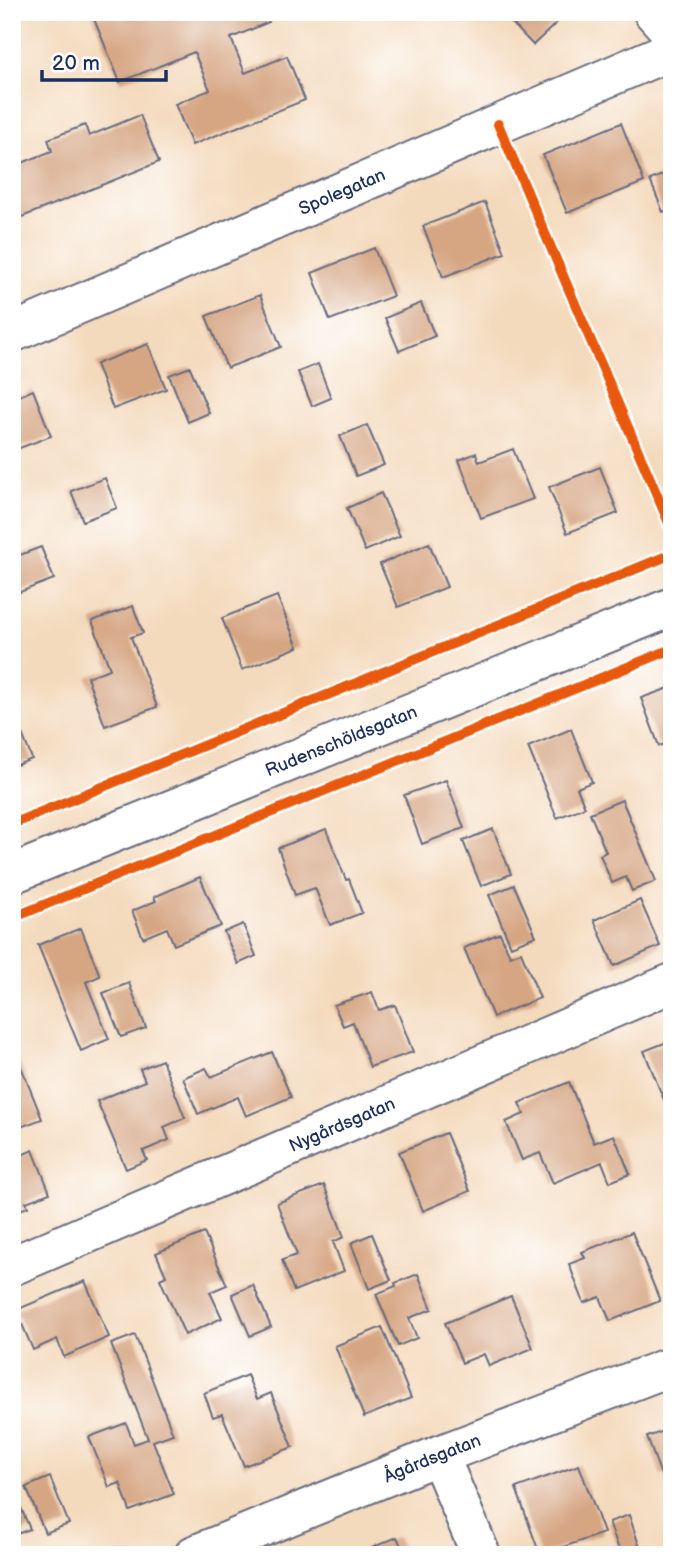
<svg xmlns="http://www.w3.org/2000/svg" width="684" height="1567" font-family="'Balsamiq Sans',sans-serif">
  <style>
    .building { fill: #d6a683 }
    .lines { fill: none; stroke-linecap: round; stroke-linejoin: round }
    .minor-casing { stroke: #676b7f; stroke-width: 42 }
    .minor { stroke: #fff; stroke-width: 38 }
    .cycleway-casing { stroke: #fff; stroke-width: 15 }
    .cycleway { stroke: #e8590c; stroke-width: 10 }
    .labels { text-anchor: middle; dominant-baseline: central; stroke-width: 7; stroke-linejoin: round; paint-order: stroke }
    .street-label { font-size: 18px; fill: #1b2f5e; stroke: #fff }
  </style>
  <rect width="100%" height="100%" fill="#fff"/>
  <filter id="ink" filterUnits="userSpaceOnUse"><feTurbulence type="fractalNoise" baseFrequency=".0143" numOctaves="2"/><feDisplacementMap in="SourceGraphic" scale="14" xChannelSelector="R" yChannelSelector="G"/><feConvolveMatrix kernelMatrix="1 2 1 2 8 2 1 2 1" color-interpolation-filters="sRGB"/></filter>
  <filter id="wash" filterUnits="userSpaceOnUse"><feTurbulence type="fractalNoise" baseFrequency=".00686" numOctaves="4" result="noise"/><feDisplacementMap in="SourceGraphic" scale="28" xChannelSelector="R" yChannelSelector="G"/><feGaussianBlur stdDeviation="1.57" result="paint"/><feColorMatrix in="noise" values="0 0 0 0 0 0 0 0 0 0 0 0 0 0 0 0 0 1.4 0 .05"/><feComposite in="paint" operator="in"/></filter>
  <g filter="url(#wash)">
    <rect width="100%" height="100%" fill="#f4dabd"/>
    <g id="blocks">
      <g class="building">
        <path d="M91,12H266L269,22L231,38L245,73L287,56L305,100L192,145L175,104L210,90L194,52L120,82Z"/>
        <path d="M519,12H568L533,45L510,21Z"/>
        <path d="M140,115L159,162L12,221V167L52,151L48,139L85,125L89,136Z"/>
        <path d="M621,123L644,182L567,213L543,155Z"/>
        <path d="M672,171V208L663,212L650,180Z"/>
        <path d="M485,202L505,253L443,277L423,226Z"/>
        <path d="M374,248L393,296L330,320L312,273Z"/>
        <path d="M260,295L281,347L227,368L206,316Z"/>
        <path d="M421,303L435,336L399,351L385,318Z"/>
        <path d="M148,344L166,389L113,409L96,364Z"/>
        <path d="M318,364L331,398L312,406L298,372Z"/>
        <path d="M190,367L209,413L188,422L169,375Z"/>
        <path d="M33,390L51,436L12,451V399Z"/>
        <path d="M367,425L384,465L356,476L340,436Z"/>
        <path d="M513,449L533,499L481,518L459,460L476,453L479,462Z"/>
        <path d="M600,467L618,513L567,533L549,487Z"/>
        <path d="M105,478L117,508L83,521L71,491Z"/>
        <path d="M381,493L400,536L365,551L347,508Z"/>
        <path d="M429,543L447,587L398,607L380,564Z"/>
        <path d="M41,547L54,579L12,595V558Z"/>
        <path d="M277,596L298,647L242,670L222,618Z"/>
        <path d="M133,606L143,633L131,637L157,707L105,726L87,677L110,669L92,621Z"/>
        <path d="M672,687V741L659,746L641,698Z"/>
        <path d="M12,708L32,759L12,767Z"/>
        <path d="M571,729L592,782L577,788L585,807L557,818L528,747Z"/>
        <path d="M446,780L464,828L422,844L404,795Z"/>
        <path d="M622,800L656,881L632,891L626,877L612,883L600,855L606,852L590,813Z"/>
        <path d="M326,829L346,880L349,879L362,913L330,925L315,888L295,895L278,848Z"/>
        <path d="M493,829L511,874L481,886L463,841Z"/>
        <path d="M200,877L221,926L174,945L167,928L143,938L132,911L156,901L154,897Z"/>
        <path d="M514,885L536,936L511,946L489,895Z"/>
        <path d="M640,900L660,946L614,966L594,920Z"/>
        <path d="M243,924L256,956L238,964L224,932Z"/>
        <path d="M81,928L100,976L86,982L109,1039L81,1051L38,945Z"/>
        <path d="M500,933L510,956L521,952L540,998L493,1017L464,948Z"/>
        <path d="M129,983L146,1028L121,1037L103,993Z"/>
        <path d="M372,992L379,1010L395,1005L413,1052L370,1067L353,1022L343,1026L334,1005Z"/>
        <path d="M672,1040V1103L666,1105L644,1051Z"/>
        <path d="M14,1049L42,1119L18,1128L12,1114V1050Z"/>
        <path d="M272,1052L291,1097L246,1116L238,1097L198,1114L183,1078L206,1068L211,1077Z"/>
        <path d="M162,1060L185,1118L164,1127L169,1140L143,1151L147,1160L126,1169L97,1101L145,1081L140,1069Z"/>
        <path d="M569,1082L594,1143L614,1135L630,1174L610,1182L602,1162L553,1183L540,1153L522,1160L506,1122L524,1114L519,1103Z"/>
        <path d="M446,1133L470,1191L423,1211L399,1152Z"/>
        <path d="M33,1150L50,1193L26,1202L28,1207L12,1213V1159Z"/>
        <path d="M324,1185L344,1237L333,1242L344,1271L294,1291L282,1260L297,1255L277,1203Z"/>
        <path d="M632,1232L660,1301L610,1321L600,1297L584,1303L569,1264L585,1258L582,1252Z"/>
        <path d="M204,1233L227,1285L210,1292L222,1318L185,1335L160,1279L166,1276L156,1253Z"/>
        <path d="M372,1234L391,1280L369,1289L351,1243Z"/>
        <path d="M418,1274L432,1309L409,1318L417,1338L398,1346L376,1294L396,1286L395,1283Z"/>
        <path d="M85,1281L109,1337L64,1357L57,1339L33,1350L16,1310Z"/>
        <path d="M253,1285L271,1327L250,1336L232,1294Z"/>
        <path d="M511,1296L533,1348L489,1366L484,1354L462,1363L445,1323Z"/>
        <path d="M382,1327L411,1398L364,1417L335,1346Z"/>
        <path d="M135,1335L173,1434L153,1441L174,1494L130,1511L120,1483L109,1487L89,1437L126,1423L134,1444L148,1439L111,1344Z"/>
        <path d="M247,1375L257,1399L271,1393L293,1447L244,1466L222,1414L213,1417L204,1393Z"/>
        <path d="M672,1428V1471L661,1475L647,1437Z"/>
        <path d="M579,1465L604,1533L540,1555L516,1488Z"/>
        <path d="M50,1477L69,1524L45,1533L26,1487Z"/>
        <path d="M12,1487L30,1529L12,1536Z"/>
        <path d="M629,1515L640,1548L621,1555L609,1522Z"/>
        <path d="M397,1537L405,1555H355Z"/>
      </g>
    </g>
  </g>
  <g filter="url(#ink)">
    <use href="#blocks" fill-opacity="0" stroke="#676b7f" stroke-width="2"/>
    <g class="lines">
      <defs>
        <g id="minor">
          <path d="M653,12L672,33"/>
          <path id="s1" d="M12,333L672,50"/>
          <path id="s2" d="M12,874L672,607"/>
          <path id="s3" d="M12,1266L672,983"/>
          <path d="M439,1455L481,1555"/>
          <path id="s4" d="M194,1555L439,1455L672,1366"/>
        </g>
      </defs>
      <use href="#minor" class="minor-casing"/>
      <use href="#minor" class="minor"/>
      <defs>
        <g id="cycleway">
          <path d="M498,124L672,530"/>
          <path d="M12,824L672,554"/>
          <path d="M12,918L672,649"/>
        </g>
      </defs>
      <use href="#cycleway" class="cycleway-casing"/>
      <use href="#cycleway" class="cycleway"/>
    </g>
  </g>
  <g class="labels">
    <g class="street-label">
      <text stroke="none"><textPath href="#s1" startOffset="359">Spolegatan</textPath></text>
      <text stroke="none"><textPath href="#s2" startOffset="355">Rudenschöldsgatan</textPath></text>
      <text stroke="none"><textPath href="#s3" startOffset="359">Nygårdsgatan</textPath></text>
      <text stroke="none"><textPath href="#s4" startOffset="257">Ågårdsgatan</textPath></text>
    </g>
  </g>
  <rect width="684" height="1567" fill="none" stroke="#fff" stroke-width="42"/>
  <path d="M42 70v10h124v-10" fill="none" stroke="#1b2f5e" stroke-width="3.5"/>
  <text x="52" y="70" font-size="21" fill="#1b2f5e" stroke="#ffffff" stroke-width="5" paint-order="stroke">20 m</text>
</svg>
